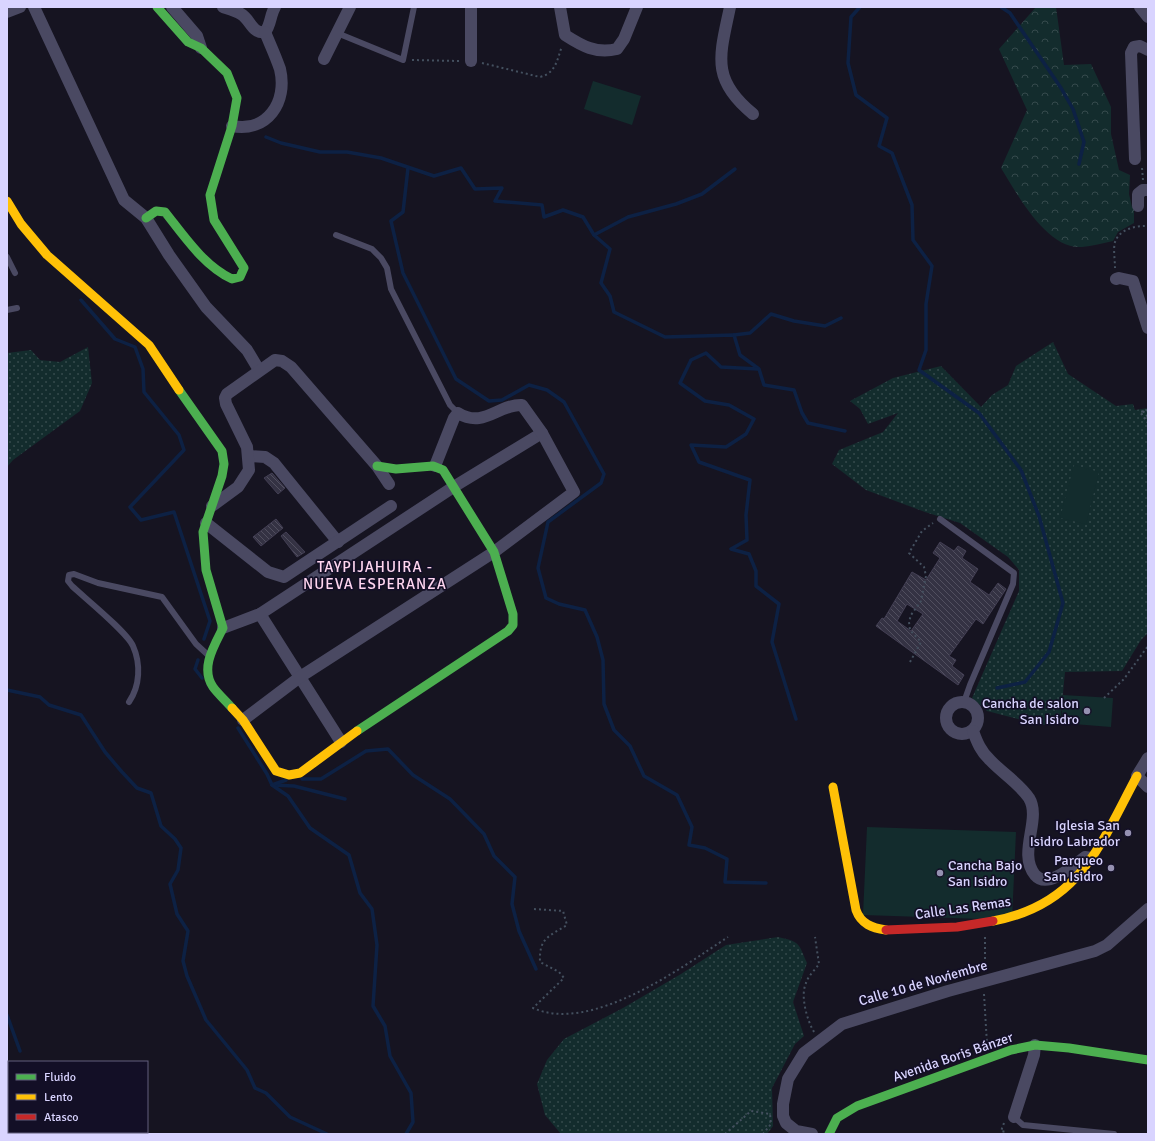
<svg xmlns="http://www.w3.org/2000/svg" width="1155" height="1141" font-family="Signika,sans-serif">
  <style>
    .green { fill: url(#green-dots) }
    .forest { fill: url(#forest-crowns) }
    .pitch { fill: #132c2d }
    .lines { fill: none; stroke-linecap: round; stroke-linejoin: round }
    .stream { stroke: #0d2144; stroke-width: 3.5 }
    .building { fill: url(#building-back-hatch); stroke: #433f54; fill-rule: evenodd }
    .path { stroke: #44505f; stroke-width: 2; stroke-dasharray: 2 3; stroke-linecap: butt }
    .lane { stroke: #4a4962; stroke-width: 6 }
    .street { stroke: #4a4962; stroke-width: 12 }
    .fast { stroke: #4caf50; stroke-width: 9 }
    .slow { stroke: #ffc107; stroke-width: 9 }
    .jam { stroke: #c62828; stroke-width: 9 }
    .poi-dot { fill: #9591b1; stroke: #130f26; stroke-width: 1.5 }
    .labels { text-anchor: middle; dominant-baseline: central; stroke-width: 3.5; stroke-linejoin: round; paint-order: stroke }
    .poi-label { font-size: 14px; fill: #d9d4ff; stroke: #130f26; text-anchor: end }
    .street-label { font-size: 14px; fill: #d9d4ff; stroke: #130f26 }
    .neighbourhood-label { font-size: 15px; letter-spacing: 1px; fill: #ffd6f0; stroke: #130f26 }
  </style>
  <defs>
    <pattern id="green-dots" width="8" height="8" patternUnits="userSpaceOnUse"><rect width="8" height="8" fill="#132c2d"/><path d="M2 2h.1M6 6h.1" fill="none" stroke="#354a4c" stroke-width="1.8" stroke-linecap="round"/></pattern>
    <pattern id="forest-crowns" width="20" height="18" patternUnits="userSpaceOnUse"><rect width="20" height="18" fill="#132c2d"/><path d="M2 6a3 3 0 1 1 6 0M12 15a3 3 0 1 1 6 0" fill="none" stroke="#354a4c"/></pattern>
    <pattern id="building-back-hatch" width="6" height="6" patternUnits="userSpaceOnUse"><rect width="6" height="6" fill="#343243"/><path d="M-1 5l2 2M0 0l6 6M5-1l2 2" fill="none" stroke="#514f5f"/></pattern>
  </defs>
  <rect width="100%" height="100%" fill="#161421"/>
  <g class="green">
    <path d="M1053,342L1068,374L1116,406L1133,404L1135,410L1148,408V633L1141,640L1122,671L1065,672L1060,724L1042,725L987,711L972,698L1019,591V570L1008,557L960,523L925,512L866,490L832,464L839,450L883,432L898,413L868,424L860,409L850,401L893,378L941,366L981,407L992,395L1008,385L1016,366Z"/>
    <path d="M88,347L92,383L80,411L13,460L7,467V353L31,350L40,360L60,362Z"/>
    <path d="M778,937C801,942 798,943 807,963L793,1002L804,1036L795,1044L772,1088L773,1126L767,1134H561L545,1115L537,1084L547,1060L564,1039L623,1008L681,974L726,945Z"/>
  </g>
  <path class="forest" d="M1036,7H1056L1064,65L1091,64L1111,107V134L1119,170L1130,175L1129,194L1132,207H1134V223L1118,232L1113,241C1103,243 1092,246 1082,247C1047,250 1017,194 1001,168L1027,110L999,49Z"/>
  <g class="pitch">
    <path d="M593,81L641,96L632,125L584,109Z"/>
    <path d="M1074,465L1099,472L1086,524L1060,518Z"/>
    <path d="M1063,695L1113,698L1111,727L1061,723Z"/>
    <path d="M867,827L1016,832L1012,920L863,915Z"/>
  </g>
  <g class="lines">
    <g class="stream">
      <path d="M860,7L851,17L848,63L856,95L887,118L879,146L892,153L912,205L913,240L932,266L926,304V350L919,370L979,413L1021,470L1039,516L1063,603L1049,652L1025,682L997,688"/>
      <path d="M1001,7L1010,13L1061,88L1073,109L1084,142L1079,164"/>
      <path d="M266,137L281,143L320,152H347L381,158L434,176L461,168L475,189L502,188L495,201L542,205L544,217L563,210L583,217L594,235L610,249L601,283L610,296L614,312L665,337L734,335L740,355L759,369L764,385L794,390L802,413L808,423L845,431"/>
      <path d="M408,168L403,212L391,221L403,273L456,379L489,401L502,400L529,385L547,390L564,402L604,474L601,483L548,522L538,568L546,598L559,604L585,610L597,637L603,660L604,704L614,730L630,746L644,776L677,795L692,827L689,845L705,848L727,859L725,882L766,883"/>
      <path d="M594,235L628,217L676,204L702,194L735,169"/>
      <path d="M81,300L115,339L135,347L143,369L144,392L179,435L184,450L130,507L141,520L174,512L210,621L204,639"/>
      <path d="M734,335L750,333L771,314L794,321L825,326L841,318"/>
      <path d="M758,369L721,367L706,353L691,360L680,383L705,401L729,405L754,419L746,434L726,447L691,445L699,462L750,480L746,515L747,540L731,549L749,554L756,571V586L779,604L772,642L796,719"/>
      <path d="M198,660L195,669L202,678"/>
      <path d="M7,690L40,697L49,705L81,715L105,752L122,772L137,788L151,793L161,826L175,839L181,848L178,870L170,884L177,914L188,931L183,961L187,976L206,1020L247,1070L255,1088L266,1093L290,1117L327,1134"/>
      <path d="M238,728L267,774L272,785L294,786L345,799"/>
      <path d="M302,779H321L366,751L388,749L413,775L450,799L484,834L494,856L515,877L512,904L519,931L536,969"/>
      <path d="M272,785L286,780"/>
      <path d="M272,785L288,796L310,828L349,855L360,893L372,909L377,945L373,1006L385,1026L390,1056L411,1093L413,1122L406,1134"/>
      <path d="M7,1015L20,1051"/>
    </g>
  </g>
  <g class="building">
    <path d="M272,473L285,488L278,494L264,478Z"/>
    <path d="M276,519L283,528L261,546L253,537Z"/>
    <path d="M286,532L305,552L297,557L281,536Z"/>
    <path d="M940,542L954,551L958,546L966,551L962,558L978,569L970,582L989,595L998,583L1006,589L983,624L976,619L949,656L956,660L952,666L964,675L958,685L876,626L882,618L884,619L912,572L926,580L940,558L933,553ZM907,604L923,614L911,631L897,621Z"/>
  </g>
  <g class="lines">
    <g class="path">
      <path d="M412,60L459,61"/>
      <path d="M482,63L540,77C556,73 557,60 562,46"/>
      <path d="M1142,168L1143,180"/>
      <path d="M1115,268C1115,260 1113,249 1115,242C1119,230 1134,226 1145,226"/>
      <path d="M1148,410L1140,412L1148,423"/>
      <path d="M1143,411L1148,417"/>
      <path d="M910,662L921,642L910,630L909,622L911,615L921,601L926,576L924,567L909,553L922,531L933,523"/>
      <path d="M1104,698L1124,679L1148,646"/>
      <path d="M534,909L563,911L567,925C548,937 539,938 540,962L559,972L564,978L533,1008C591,1034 681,968 728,937"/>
      <path d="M985,937V969"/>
      <path d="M984,994L987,1044"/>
      <path d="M814,1032C807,1020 800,996 806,983C808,976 815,970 819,964L815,937"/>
      <path d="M1004,1123L1001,1131L1006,1132L1005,1134"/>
      <path d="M725,1134L751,1111L770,1114L771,1124L763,1134"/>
    </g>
    <g class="lane">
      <path d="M337,33L403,60L414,7"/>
      <path d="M336,235L372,249L381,258L387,268L391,289L450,405L458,413"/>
      <path d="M7,257L15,273"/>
      <path d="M7,310L17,308"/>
      <path d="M940,519L1014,573L1013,584L970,685L964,702"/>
      <path d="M129,702C140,686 141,664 133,646C127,632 86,599 72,586L68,581L69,575L74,574L98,583L162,597L196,644L208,655"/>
      <path d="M1014,1117L1023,1125L1114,1134"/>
    </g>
    <g class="street">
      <path d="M34,7L124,200L146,218L169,255L206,307L247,350L259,370"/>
      <path d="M172,7L197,36L201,48"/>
      <path d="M223,7C229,9 236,11 241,14C251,20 252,34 265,32"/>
      <path d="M560,7L565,35C582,46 596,54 617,49L624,39L637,7"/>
      <path d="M730,7C720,55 710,79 753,114"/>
      <path d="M1140,7L1148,17"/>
      <path d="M7,12L20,7"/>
      <path d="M265,32C271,25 270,15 275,7"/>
      <path d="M324,59L350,7"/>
      <path d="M471,61V7"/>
      <path d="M232,126C267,133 288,102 280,69C276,57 270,44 265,32"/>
      <path d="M1135,159L1131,53L1134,47L1140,46L1148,50"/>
      <path d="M1138,206V194L1143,190H1148"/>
      <path d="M1116,279L1119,278L1133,281L1148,328"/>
      <path d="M249,456L265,457L274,463L338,542"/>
      <path d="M212,506L238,487L249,470L247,447L226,404L225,398L227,394L275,360L282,361L291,367L377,466L389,484"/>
      <path d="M206,523L268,572L284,577L391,506"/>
      <path d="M260,614L341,742"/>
      <path d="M223,628L260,614L455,486L542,433"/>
      <circle cx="962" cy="718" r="16"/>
      <path d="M243,720L300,677L494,552L574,492L542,433L522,405C498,404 484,429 458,413L454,418L435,466"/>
      <path d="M973,731C977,742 981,752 990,760C1002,773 1019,783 1029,798C1042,819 1017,853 1035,875C1048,890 1074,865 1085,857L1091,858"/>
      <path d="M1148,758L1137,776L1148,787"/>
      <path d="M1014,1117L1034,1055L1035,1045"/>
      <path d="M812,1134L796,1131L786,1123L783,1116V1104L788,1079L804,1053L842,1024L948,991L1095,951L1107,945L1148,909"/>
    </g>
    <g class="fast">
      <path d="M146,218L156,211L165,212C184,236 204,266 232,279L240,277L244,268L214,220L210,195L232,126L237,98L227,73L201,48L188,42L157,7"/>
      <path d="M179,390L222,451L224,464L222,476L203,532L206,570L223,628C214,646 200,668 213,687C218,694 226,701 232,708"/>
      <path d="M357,731L508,631L513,625V614L494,552L443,470L433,466L396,469L377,466"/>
      <path d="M829,1134L837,1118L857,1106L1011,1050L1035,1045L1069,1048L1148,1060"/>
    </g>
    <g class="slow">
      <path d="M7,201L21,224L47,255L149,345L179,390"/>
      <path d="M232,708L243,720L276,771L289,775L300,773L357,731"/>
      <path d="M833,787L856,910C861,924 872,928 886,930"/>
      <path d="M993,921C1080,905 1100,845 1137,776"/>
    </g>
    <path class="jam" d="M886,930L957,927L993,921"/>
  </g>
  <g class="poi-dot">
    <circle cx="1087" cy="711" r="4"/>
    <circle cx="1128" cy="833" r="4"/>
    <circle cx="1111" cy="868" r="4"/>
    <circle cx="940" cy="873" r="4"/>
  </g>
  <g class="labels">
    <g class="poi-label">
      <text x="1079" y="703">Cancha de salon<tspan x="1079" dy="16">San Isidro</tspan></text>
      <text x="1120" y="825">Iglesia San<tspan x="1120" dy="16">Isidro Labrador</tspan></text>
      <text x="1103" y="860">Parqueo<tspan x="1103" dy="16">San Isidro</tspan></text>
      <text x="948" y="865" text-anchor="start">Cancha Bajo<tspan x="948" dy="16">San Isidro</tspan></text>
    </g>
    <g class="street-label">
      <text transform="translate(963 908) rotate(-8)">Calle Las Remas</text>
      <text transform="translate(923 983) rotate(-16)">Calle 10 de Noviembre</text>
      <text transform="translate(953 1057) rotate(-19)">Avenida Boris Bánzer</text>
    </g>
    <g class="neighbourhood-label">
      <text x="375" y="567">TAYPIJAHUIRA -<tspan x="375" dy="17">NUEVA ESPERANZA</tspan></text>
    </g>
  </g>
  <rect width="1155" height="1141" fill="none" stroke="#d9d4ff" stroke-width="16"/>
  <rect x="8" y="1061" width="140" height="72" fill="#130f26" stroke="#625e7d"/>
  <rect x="16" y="1074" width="20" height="6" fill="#4caf50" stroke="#625e7d"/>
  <text x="44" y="1081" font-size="12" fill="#d9d4ff">Fluido</text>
  <rect x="16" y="1094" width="20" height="6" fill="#ffc107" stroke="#625e7d"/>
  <text x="44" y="1101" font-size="12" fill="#d9d4ff">Lento</text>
  <rect x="16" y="1114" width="20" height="6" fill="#c62828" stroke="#625e7d"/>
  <text x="44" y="1121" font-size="12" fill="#d9d4ff">Atasco</text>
</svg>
